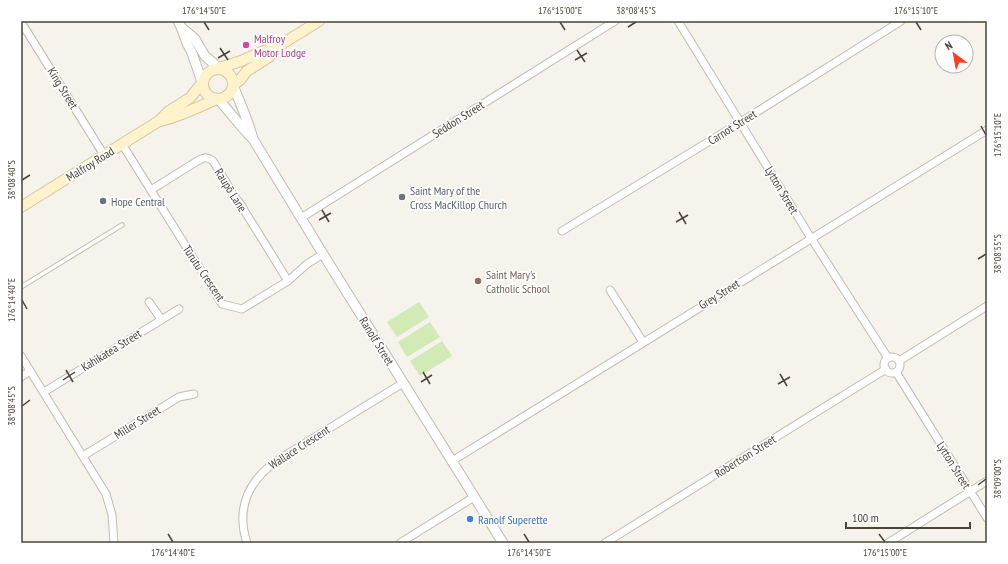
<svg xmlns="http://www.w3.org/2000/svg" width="1008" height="564" font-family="'PT Sans Narrow',sans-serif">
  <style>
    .green { fill: #d2eab5 }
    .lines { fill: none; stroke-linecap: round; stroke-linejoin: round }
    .service-casing { stroke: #c2bbae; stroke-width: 5.5 }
    .minor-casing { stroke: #c2bbae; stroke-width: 9 }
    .tertiary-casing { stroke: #c2bbae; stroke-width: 11 }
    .secondary-casing { stroke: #d6c79b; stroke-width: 12 }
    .service { stroke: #fff; stroke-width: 3.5 }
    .minor { stroke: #fff; stroke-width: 7 }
    .tertiary { stroke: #fff; stroke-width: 9 }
    .secondary { stroke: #fff3cd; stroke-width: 10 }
    .ticks { fill: none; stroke: #4b4439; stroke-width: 1.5 }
    .hotel-dot { fill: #d1479c; stroke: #fff; stroke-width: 1.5 }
    .worship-dot { fill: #6b7280; stroke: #fff; stroke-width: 1.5 }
    .education-dot { fill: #8d6e63; stroke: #fff; stroke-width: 1.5 }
    .shop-dot { fill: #3f7fe0; stroke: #fff; stroke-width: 1.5 }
    .labels { text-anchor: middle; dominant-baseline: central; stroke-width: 3.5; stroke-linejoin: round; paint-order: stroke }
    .hotel-label { font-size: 12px; fill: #b23c85; stroke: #fff; text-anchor: start }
    .street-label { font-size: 12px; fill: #4b4439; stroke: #fff }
    .worship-label { font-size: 12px; fill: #5b616d; stroke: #fff; text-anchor: start }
    .education-label { font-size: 12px; fill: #785e54; stroke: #fff; text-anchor: start }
    .shop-label { font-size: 12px; fill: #366cbe; stroke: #fff; text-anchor: start }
    .neatline { fill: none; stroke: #4b4439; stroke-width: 1.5 }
    .ticks-label { font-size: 10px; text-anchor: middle; fill: #4b4439 }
  </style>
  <rect width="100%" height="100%" fill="#f6f3ec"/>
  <g class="green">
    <path d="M419,302L429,317L397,337L387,322Z"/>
    <path d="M430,322L440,337L407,357L398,342Z"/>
    <path d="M442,341L452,356L420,376L410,361Z"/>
  </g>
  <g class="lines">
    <defs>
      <path id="service" d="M21,287L122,225"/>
      <g id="minor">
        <path d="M678,21L811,238L888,358"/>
        <path d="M21,22L104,155"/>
        <path d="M122,144L222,304L242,309L288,281L307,264L323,254"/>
        <path d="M151,190L199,160C205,157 208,157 213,161L231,190C233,198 241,202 244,210L288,281"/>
        <path d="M301,218L615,21"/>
        <path d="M562,231L736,125L901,21"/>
        <path d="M610,290L643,342"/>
        <path d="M149,302L161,319"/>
        <path d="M21,356L106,494L112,515L114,543"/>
        <circle cx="892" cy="365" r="8"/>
        <path d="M899,361L987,306"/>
        <path d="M896,372L987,518"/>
        <path d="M21,377L30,371"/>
        <path d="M44,392L179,309"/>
        <path d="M83,456L179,397L194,394"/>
        <path d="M452,461L987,130"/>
        <path d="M247,543C235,506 250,478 281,458L403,383"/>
        <path d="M400,543L474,497"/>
        <path d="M605,543L886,369"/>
        <path d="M888,543L987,481"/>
      </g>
      <g id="tertiary">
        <path d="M178,21L181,27L187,43L192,53L202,82"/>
        <path d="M182,28L195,39L205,56L219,68"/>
        <path d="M233,85C240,103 248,120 253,139L323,254L503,543"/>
        <path d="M218,99C230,112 240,126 252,138"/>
      </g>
      <g id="secondary">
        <path d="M219,68L241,61L259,53L277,47L319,21"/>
        <circle cx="218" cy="84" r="15"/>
        <path d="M233,85L240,80L247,71L269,57L277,47"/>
        <path d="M159,121C179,117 198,107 217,99"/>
        <path d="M21,207L159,121L169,111L190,98L202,83"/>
      </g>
    </defs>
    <use href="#service" class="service-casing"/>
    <use href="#minor" class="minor-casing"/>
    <use href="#tertiary" class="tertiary-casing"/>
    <use href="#secondary" class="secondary-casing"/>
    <use href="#service" class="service"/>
    <use href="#minor" class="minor"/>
    <use href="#tertiary" class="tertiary"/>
    <use href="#secondary" class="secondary"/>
  </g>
  <path class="ticks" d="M204,22L209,30M560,22L565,30M916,22L921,30M628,27L636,22M220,48L228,60M577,50L585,62M218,58L230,51M575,60L587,53M981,126L986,135M22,180L30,175M322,210L329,222M679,212L686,224M319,220L331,213M676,222L688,215M978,259L986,254M22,300L27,309M66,370L73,382M423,372L430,384M780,374L787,386M63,380L75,372M421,382L432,375M778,384L790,377M22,406L30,400M978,485L986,479M168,534L173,542M524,534L529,542M879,534L885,542"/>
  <circle class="hotel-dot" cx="246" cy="45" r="4"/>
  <g class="worship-dot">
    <circle cx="402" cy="197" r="4"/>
    <circle cx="103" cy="201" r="4"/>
  </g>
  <circle class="education-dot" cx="478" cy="281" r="4"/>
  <circle class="shop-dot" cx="470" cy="519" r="4"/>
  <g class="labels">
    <g class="hotel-label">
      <text x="254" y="38">Malfroy<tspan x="254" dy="14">Motor Lodge</tspan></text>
    </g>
    <g class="street-label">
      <text transform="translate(63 88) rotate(58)">King Street</text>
      <text transform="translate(458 119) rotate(-32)">Seddon Street</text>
      <text transform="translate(732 127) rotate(-32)">Carnot Street</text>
      <text transform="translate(90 164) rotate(-32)">Malfroy Road</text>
      <text transform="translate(231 190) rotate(58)">Raupō Lane</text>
      <text transform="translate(782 190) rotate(59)">Lytton Street</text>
      <text transform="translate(204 273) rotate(56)">Tūrutu Crescent</text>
      <text transform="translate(719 294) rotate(-32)">Grey Street</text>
      <text transform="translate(377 341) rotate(58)">Ranolf Street</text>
      <text transform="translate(111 350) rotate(-32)">Kahikatea Street</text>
      <text transform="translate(137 422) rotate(-32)">Miller Street</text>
      <text transform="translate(299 447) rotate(-33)">Wallace Crescent</text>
      <text transform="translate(745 456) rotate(-32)">Robertson Street</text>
      <text transform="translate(954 465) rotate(58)">Lytton Street</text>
    </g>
    <g class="worship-label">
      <text x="410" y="190">Saint Mary of the<tspan x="410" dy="14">Cross MacKillop Church</tspan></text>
      <text x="111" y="201">Hope Central</text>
    </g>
    <g class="education-label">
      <text x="486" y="274">Saint Mary's<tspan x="486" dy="14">Catholic School</tspan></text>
    </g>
    <g class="shop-label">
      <text x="478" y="519">Ranolf Superette</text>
    </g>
  </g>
  <rect width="1008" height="564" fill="none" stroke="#ffffff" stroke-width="44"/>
  <g transform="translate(954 54) rotate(328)"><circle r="19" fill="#ffffff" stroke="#b7b4b0"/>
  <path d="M0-3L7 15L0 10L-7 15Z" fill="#fc3f1d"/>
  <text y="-6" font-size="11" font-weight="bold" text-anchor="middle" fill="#4b4439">N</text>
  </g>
  <path d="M846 522v6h124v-6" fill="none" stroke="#4b4439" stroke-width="2"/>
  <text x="852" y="522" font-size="12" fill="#4b4439" stroke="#ffffff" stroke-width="3" paint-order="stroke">100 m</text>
  <rect x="22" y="22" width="964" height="520" class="neatline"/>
  <g class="ticks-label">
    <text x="204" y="14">176°14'50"E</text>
    <text x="560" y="14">176°15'00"E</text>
    <text x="636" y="14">38°08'45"S</text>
    <text x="916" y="14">176°15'10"E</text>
    <text transform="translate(997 135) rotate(-90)" y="4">176°15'10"E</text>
    <text transform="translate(11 180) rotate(-90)" y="4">38°08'40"S</text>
    <text transform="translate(997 254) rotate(-90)" y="4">38°08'55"S</text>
    <text transform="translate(11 300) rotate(-90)" y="4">176°14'40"E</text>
    <text transform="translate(11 406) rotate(-90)" y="4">38°08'45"S</text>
    <text transform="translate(997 479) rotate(-90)" y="4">38°09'00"S</text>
    <text x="173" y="556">176°14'40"E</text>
    <text x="529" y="556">176°14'50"E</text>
    <text x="885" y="556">176°15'00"E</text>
  </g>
</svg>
